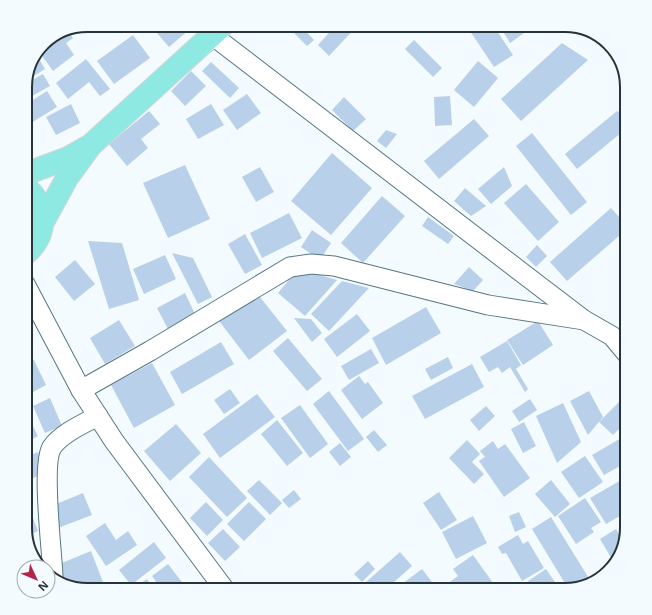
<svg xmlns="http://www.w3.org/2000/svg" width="652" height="615" font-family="'Open Sans',sans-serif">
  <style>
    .building { fill: #b8d0e9 }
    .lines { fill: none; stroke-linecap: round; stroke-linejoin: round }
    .minor-casing { stroke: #557782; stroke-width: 21 }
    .major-casing { stroke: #d4d6d7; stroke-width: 24 }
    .minor { stroke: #fff; stroke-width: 19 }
    .major { stroke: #8fe9e3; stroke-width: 22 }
    .rim { fill: none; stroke: #263439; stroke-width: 2 }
  </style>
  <rect width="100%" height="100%" fill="#f4fbfe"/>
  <g class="building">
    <path d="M150,25H186L190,29L169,47Z"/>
    <path d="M286,25H300L314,40L307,46Z"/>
    <path d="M336,25H358L329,56L318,45Z"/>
    <path d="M466,25H493L513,55L494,67Z"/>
    <path d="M499,25H523L527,31L510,43Z"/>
    <path d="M69,32L73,38L66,43L74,55L53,71L40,53Z"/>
    <path d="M133,35L150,58L114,84L97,61Z"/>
    <path d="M58,36V37L43,47L46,41Z"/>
    <path d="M414,40L442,68L433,77L405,49Z"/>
    <path d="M562,43L588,60L521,121L501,99Z"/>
    <path d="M38,57L45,69L26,81Z"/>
    <path d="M86,59L110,89L100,96L89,82L68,99L56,83Z"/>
    <path d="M478,61L498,78L474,107L454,90Z"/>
    <path d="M211,62L239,88L230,98L202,71Z"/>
    <path d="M191,71L206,86L185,106L171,91Z"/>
    <path d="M43,74L50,86L25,100V84Z"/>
    <path d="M47,91L57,107L31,123L25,115V105Z"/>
    <path d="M247,94L261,113L237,130L223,110Z"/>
    <path d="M450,96L452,125L435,126L434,97Z"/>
    <path d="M344,97L366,119L353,131L332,110Z"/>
    <path d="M71,104L80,123L56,135L46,117Z"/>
    <path d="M211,104L224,125L198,139L186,119Z"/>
    <path d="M149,111L160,124L141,139L148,148L127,166L109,144Z"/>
    <path d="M617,111L627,118V128L577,169L565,154Z"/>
    <path d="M474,119L489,136L439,179L424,161Z"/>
    <path d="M386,130L397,134L386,148L377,141Z"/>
    <path d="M532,133L587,202L571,215L516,146Z"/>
    <path d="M332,153L372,188L331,235L291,201Z"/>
    <path d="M185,165L210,219L168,238L143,183Z"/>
    <path d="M260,167L274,192L256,202L242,177Z"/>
    <path d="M504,167L512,186L491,204L478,189Z"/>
    <path d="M526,184L559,222L538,241L504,203Z"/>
    <path d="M465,188L486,206L471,216L454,201Z"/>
    <path d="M382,196L405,216L363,263L341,243Z"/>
    <path d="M627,205V216L622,209Z"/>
    <path d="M611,208L627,226V229L567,281L550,262Z"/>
    <path d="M289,213L302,238L262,258L250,233Z"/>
    <path d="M428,217L454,236L448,244L422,226Z"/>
    <path d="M312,230L331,243L320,260L301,247Z"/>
    <path d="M245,234L262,265L245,274L228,244Z"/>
    <path d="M88,241L122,243L139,300L109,309Z"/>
    <path d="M537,245L547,256L536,267L526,257Z"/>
    <path d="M172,253L193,258L212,297L198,304Z"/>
    <path d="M165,255L176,279L144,294L133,269Z"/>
    <path d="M75,260L95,284L74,301L55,277Z"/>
    <path d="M469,267L483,280L473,291L454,284Z"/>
    <path d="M310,272L337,280L305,316L278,293L294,274Z"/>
    <path d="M342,281L369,288L329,331L311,314Z"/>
    <path d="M256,292L287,331L249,360L219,321Z"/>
    <path d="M185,293L195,314L168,329L157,308Z"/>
    <path d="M426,307L441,333L386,365L372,338Z"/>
    <path d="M357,314L370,331L337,357L324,339Z"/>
    <path d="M294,318L311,319L322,333L312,342Z"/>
    <path d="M119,320L135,346L105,364L90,338Z"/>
    <path d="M538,321L553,345L523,365L507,340Z"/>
    <path d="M25,337L33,348L25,353Z"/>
    <path d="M288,338L322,379L307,391L273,351Z"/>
    <path d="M507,341L521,365L516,369L528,389L525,392L510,367L502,373L498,367L489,372L480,357Z"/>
    <path d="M221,342L234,364L182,394L170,372Z"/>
    <path d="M371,349L379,363L349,380L341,366Z"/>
    <path d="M448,357L453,368L431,380L425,369Z"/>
    <path d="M34,360L46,385L31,393L25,381V365Z"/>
    <path d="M152,363L175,405L134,428L111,385Z"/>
    <path d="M472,364L484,387L425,419L412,396Z"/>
    <path d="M359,376L365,384L368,382L383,403L362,419L341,390Z"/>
    <path d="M230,389L240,403L224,414L214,400Z"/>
    <path d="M329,391L364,439L348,451L313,404Z"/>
    <path d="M589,391L603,417L588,435L570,401Z"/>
    <path d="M257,394L275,417L220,458L203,434Z"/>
    <path d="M627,394V421L613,435L599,422Z"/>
    <path d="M50,398L62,426L45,433L33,406Z"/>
    <path d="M530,399L537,410L519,422L512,411Z"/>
    <path d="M563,403L581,442L557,463L536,416Z"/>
    <path d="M300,405L328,444L310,458L281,418Z"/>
    <path d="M486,406L495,416L479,431L470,420Z"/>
    <path d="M30,420L38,436L25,443V423Z"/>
    <path d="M277,420L303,453L287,466L261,434Z"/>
    <path d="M524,422L536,446L523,453L511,429Z"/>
    <path d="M176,424L201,453L170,481L144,451Z"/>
    <path d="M374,430L387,445L378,452L366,437Z"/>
    <path d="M623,437L627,445V462L604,475L592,455Z"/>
    <path d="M467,440L480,454L472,462L484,474L474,484L449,458Z"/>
    <path d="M493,441L498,449L505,444L530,478L504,497L479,461L485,457L480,451Z"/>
    <path d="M340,443L351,457L340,466L329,452Z"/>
    <path d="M38,452L46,473L25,481V457Z"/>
    <path d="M585,456L603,482L579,498L561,472Z"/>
    <path d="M209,457L247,498L227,517L189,477Z"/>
    <path d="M623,479L627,487V512L606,524L590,498Z"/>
    <path d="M259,480L282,503L270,515L247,491Z"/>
    <path d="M551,480L570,504L555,517L535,494Z"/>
    <path d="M294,490L301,499L289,508L282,500Z"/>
    <path d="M439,492L457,520L441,530L423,503Z"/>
    <path d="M83,493L92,515L58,528L49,507Z"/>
    <path d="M25,498L38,531L27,536L25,532Z"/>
    <path d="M585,498L601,522L591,528L594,532L576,544L558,516Z"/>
    <path d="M206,502L223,520L207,536L190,518Z"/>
    <path d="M249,502L266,519L244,541L227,524Z"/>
    <path d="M519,512L526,527L515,532L509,516Z"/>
    <path d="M473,516L487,543L456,559L442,532Z"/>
    <path d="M551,517L590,580L569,590L532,529Z"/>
    <path d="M627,518V528L626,530L621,522Z"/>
    <path d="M105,523L116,540L128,531L137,545L106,566L86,536Z"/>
    <path d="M223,529L240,547L225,561L208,543Z"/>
    <path d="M616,529L622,539L613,561L600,539Z"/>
    <path d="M518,535L523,544L528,541L544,568L522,581L506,553L502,554L498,547Z"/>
    <path d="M154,542L166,558L131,585L119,570Z"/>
    <path d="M91,551L106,590H87L62,580L57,565Z"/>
    <path d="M400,552L412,566L385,590H357Z"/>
    <path d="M473,555L498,590H439L458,576L453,569Z"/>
    <path d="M368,561L375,569L362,582L354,574Z"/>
    <path d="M168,564L188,590H162L152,576Z"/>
    <path d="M422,569L432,582L421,590H394Z"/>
    <path d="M546,569L559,588L555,590H534L528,581Z"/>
    <path d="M147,579L154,590H131Z"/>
  </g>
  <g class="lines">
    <defs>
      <g id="minor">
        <path d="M212,35L542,288L584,320L612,336L627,354"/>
        <path d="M25,284L81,390L114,441L225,590"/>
        <path d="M81,390L150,351L290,267L311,264L334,266L488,305L584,320"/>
        <path d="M53,576C52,551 41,464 52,447C62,433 83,424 98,416"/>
      </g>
      <g id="major">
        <path d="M25,174L68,158L91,145L223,25"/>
        <path d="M43,222L67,178L88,149"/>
        <path d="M25,254C48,236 48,205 25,187"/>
      </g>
    </defs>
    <use href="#minor" class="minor-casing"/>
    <use href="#major" class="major-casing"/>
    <use href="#minor" class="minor"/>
    <use href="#major" class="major"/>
  </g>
  <path d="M0 0H652V615H0ZM87 32H565A55 55 0 0 1 620 87V528A55 55 0 0 1 565 583H87A55 55 0 0 1 32 528V87A55 55 0 0 1 87 32Z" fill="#f4fbfe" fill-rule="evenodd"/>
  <path class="rim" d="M87 32H565A55 55 0 0 1 620 87V528A55 55 0 0 1 565 583H87A55 55 0 0 1 32 528V87A55 55 0 0 1 87 32Z"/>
  <g transform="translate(36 579) rotate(134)"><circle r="19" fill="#f4fbfe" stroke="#a2abaf"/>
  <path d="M0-3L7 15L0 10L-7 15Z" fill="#b52347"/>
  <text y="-6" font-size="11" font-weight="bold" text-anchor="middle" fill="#263439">N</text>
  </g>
</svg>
